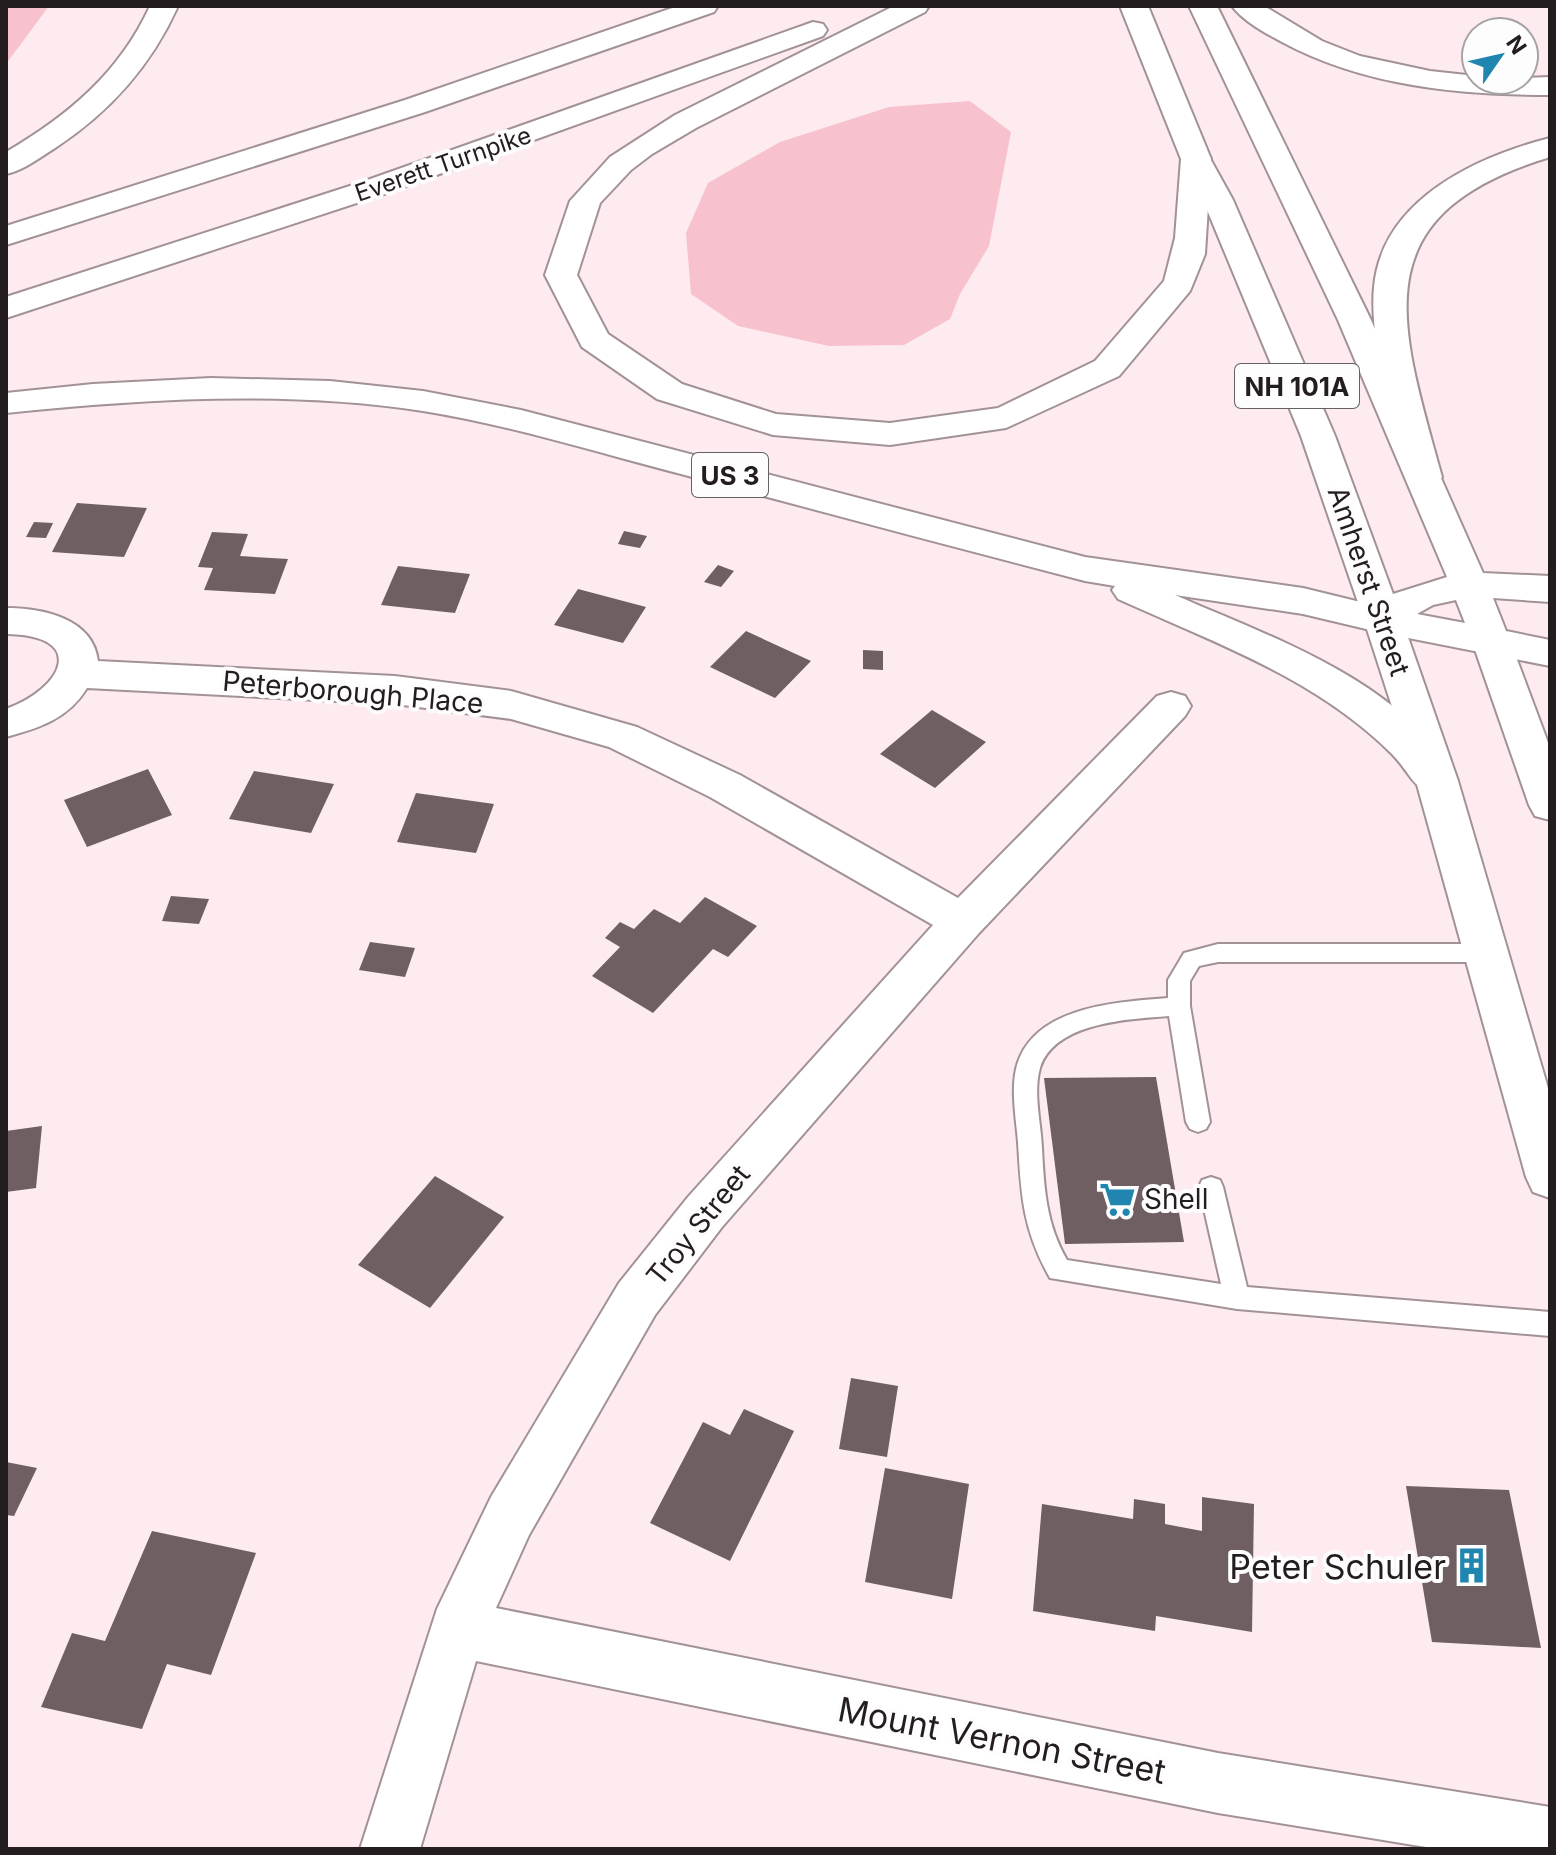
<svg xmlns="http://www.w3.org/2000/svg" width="1556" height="1855" font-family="Inter,sans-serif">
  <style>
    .green { fill: #f7c2ce }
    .building { fill: #6f5f63 }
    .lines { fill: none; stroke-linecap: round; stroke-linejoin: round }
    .service-casing { stroke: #a29295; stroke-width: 4 }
    .minor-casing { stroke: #a29295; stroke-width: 4 }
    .secondary-casing { stroke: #a29295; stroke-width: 4 }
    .primary-casing { stroke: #a29295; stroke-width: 4 }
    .trunk-casing { stroke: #a29295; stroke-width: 4 }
    .motorway-casing { stroke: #a29295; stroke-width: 4 }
    .service { fill: #fff; fill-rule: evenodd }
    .minor { fill: #fff; fill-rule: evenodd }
    .secondary { fill: #fff; fill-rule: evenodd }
    .primary { fill: #fff; fill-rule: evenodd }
    .trunk { fill: #fff; fill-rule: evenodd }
    .motorway { fill: #fff; fill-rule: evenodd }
    .labels { text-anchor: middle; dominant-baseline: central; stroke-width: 8; stroke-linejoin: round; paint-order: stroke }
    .far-street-label { font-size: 24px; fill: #241d1f; stroke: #fdfdfd }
    .shield { fill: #fdfdfd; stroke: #656062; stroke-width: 2 }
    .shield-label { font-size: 26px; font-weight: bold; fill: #241d1f }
    .street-label { font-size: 28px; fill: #241d1f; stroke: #fdfdfd }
    .poi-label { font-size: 28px; fill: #241d1f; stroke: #fdfdfd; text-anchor: start }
    .near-poi-label { font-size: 34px; fill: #241d1f; stroke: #fdfdfd; text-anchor: end }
    .near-street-label { font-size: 34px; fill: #241d1f; stroke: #fdfdfd }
  </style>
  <rect width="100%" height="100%" fill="#fdebef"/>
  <g class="green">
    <path d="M6,6H49L6,64Z"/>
    <path d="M970,101L1011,132L989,246L960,294L950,319L904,345L829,346L738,326L691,294L686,233L708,183L780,142L889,107Z"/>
  </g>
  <g class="building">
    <path d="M77,503L147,508L124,557L52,552Z"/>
    <path d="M34,522L53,523L46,538L26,537Z"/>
    <path d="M624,531L647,536L640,548L618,544Z"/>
    <path d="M212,532L248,534L240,556L288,559L275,594L204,590L213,568L198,567Z"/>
    <path d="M718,565L734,571L721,587L704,582Z"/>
    <path d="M398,566L470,574L455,613L381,605Z"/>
    <path d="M578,589L646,607L623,643L554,625Z"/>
    <path d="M746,631L811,661L775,698L710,667Z"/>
    <path d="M863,650L883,651V670L863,669Z"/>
    <path d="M932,710L986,742L935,788L880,754Z"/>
    <path d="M148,769L172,815L87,847L64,800Z"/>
    <path d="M254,771L334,784L311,833L229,819Z"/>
    <path d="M416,793L494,804L476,853L397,842Z"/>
    <path d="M171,896L209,899L199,924L162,921Z"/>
    <path d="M705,897L757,926L728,957L713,949L653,1013L592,976L620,947L605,938L620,922L634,929L654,909L680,923Z"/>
    <path d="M370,942L415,948L405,977L359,970Z"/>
    <path d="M1156,1077L1184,1242L1065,1244L1044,1078Z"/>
    <path d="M42,1126L36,1188L6,1192V1131Z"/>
    <path d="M435,1176L504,1217L430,1308L358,1265Z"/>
    <path d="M851,1378L898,1386L887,1457L839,1449Z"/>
    <path d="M744,1409L794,1431L730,1561L650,1523L703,1422L730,1435Z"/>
    <path d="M6,1462L37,1468L14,1516L6,1515Z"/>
    <path d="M885,1468L969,1484L952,1599L865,1582Z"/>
    <path d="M1406,1486L1509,1490L1541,1648L1432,1642Z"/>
    <path d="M1202,1497L1254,1504L1252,1632L1156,1616L1155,1631L1033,1611L1042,1504L1133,1519L1134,1499L1165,1504V1524L1202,1531Z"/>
    <path d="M152,1531L256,1553L211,1675L167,1664L142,1729L41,1707L72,1633L105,1641Z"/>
  </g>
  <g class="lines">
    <defs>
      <path id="service" d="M1218,944H1488L1496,947L1499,953L1496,959L1488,962H1218L1199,966L1190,981V1006L1210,1122L1206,1129L1198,1132L1190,1129L1186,1122L1169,1016C1130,1019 1054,1022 1040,1068C1033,1093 1041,1123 1042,1148C1044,1188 1046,1224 1067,1260L1221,1284L1199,1187L1202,1180L1211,1177L1220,1180L1223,1187L1247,1287L1550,1312V1336L1237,1309L1050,1278C1023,1230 1021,1196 1018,1142C1016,1118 1011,1092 1016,1069C1031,1006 1117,1002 1168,998V980L1184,953Z"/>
      <path id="minor" d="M6,608C42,608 93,618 98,661L395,676L511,691L637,727L740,775L958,898L1157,696L1171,692L1185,696L1191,706L1185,716L979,933L722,1227L655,1315L529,1535L496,1608L1218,1753L1550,1807V1849H1438L1218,1813L476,1661L420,1849H360L437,1609L491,1497L619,1283L688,1197L933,925L710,797L609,747L511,719L395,704L87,688C68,719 39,728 6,737V709C64,688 88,635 6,634Z"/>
      <g id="secondary">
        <path d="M1383,607L1397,611L1402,620L1458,781L1550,1095V1198L1533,1192L1526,1177L1416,781L1364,620L1369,611Z"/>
        <path d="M1491,628L1505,632L1510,641L1550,748V820L1535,816L1529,805L1472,641L1477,632Z"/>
      </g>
      <path id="primary" d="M1189,6H1217L1371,320L1483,573L1550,576V602L1493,598L1506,631L1550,640V666L1383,633L1369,629L1364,620L1301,436L1203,200L1181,159L1185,153L1196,150L1207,153L1233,200L1335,436L1393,594L1447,577L1338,320ZM1456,600L1465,623L1417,614L1433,605Z"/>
      <path id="trunk" d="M1120,6H1148L1211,159L1207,165L1196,168L1185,165L1181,159Z"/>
      <g id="motorway">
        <path d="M150,6H178C151,66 110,112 55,148C39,158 24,170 6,174V152C68,116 120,72 150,6Z"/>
        <path d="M678,6H718L714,12L425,112L6,245V226L405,100Z"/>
        <path d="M894,6H929L925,12L696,128L652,154L631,170L600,203L577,275L608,334L682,384L776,414L890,423L998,408L1095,361L1164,281L1175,238L1181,159L1185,153L1196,150L1207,153L1211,159L1205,254L1190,291L1119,376L1006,428L890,445L773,435L657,399L582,347L545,275L570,201L610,157L675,115Z"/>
        <path d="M1232,6H1264L1322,41L1360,56L1430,71L1476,76V80L1550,77V95C1458,95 1364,86 1282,42C1265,33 1243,21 1232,6Z"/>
        <path d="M813,22L823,24L827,30L823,36L381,195L6,318V297L359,183Z"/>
        <path d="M1550,138V157C1360,215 1399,322 1442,477L1437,485L1424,488L1411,485C1396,461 1390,413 1384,385C1378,353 1371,319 1374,287C1382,200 1476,157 1550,138Z"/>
        <path d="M211,378L330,381L423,391L521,410L1085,557L1303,588L1397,611L1402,620L1397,629L1383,633L1303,614L1175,595C1275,639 1401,680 1458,781L1452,792C1417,802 1413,775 1392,754C1316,678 1213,642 1118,599L1112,590L1115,586L1085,581C950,546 816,510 681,474C596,452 510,425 423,411C285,390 144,399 6,413V393L93,384Z"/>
      </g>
    </defs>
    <use href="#service" class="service-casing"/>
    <use href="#minor" class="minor-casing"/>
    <use href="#secondary" class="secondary-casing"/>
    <use href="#primary" class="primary-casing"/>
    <use href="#trunk" class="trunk-casing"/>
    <use href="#motorway" class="motorway-casing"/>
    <use href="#service" class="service"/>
    <use href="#minor" class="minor"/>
    <use href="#secondary" class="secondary"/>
    <use href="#primary" class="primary"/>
    <use href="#trunk" class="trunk"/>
    <use href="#motorway" class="motorway"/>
  </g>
  <defs>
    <symbol id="supermarket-bare" viewBox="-9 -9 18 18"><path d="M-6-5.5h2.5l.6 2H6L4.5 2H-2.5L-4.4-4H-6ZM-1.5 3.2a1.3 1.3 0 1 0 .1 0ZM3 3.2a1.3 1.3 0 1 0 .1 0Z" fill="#2086af" stroke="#fdfdfd" stroke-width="2.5" paint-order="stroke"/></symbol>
    <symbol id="building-bare" viewBox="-9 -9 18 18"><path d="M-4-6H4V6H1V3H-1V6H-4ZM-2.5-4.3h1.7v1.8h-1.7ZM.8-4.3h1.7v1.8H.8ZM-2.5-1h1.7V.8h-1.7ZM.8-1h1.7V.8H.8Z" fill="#2086af" stroke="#fdfdfd" stroke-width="2.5" paint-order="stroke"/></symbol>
  </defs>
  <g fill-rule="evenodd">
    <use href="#supermarket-bare" x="1092" y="1174" width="51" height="51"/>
    <use href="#building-bare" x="1446" y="1540" width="51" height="51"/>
  </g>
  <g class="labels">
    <g class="far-street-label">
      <text transform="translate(443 164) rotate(-19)">Everett Turnpike</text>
    </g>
    <g class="shield">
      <rect x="1235" y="364" width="124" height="44" rx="6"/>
      <rect x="692" y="453" width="76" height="44" rx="6"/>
    </g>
    <g class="shield-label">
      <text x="1297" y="386">NH 101A</text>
      <text x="730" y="475">US 3</text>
    </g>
    <g class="street-label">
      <text transform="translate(1369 581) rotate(71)">Amherst Street</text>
      <text transform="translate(353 692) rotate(5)">Peterborough Place</text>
      <text transform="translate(698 1225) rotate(-51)">Troy Street</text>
    </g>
    <g class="poi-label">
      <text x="1144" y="1199">Shell</text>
    </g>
    <g class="near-poi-label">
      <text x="1446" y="1566">Peter Schuler</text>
    </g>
    <g class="near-street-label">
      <text transform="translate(1002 1740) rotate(11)">Mount Vernon Street</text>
    </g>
  </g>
  <rect width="1556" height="1855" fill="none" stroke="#241d1f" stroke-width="16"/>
  <g transform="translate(1500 56) rotate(56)"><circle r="38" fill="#fdfdfd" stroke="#a6a3a4" stroke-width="2"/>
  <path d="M0-6L14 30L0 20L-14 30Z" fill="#2086af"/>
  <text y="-12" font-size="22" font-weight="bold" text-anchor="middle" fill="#241d1f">N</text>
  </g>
</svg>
